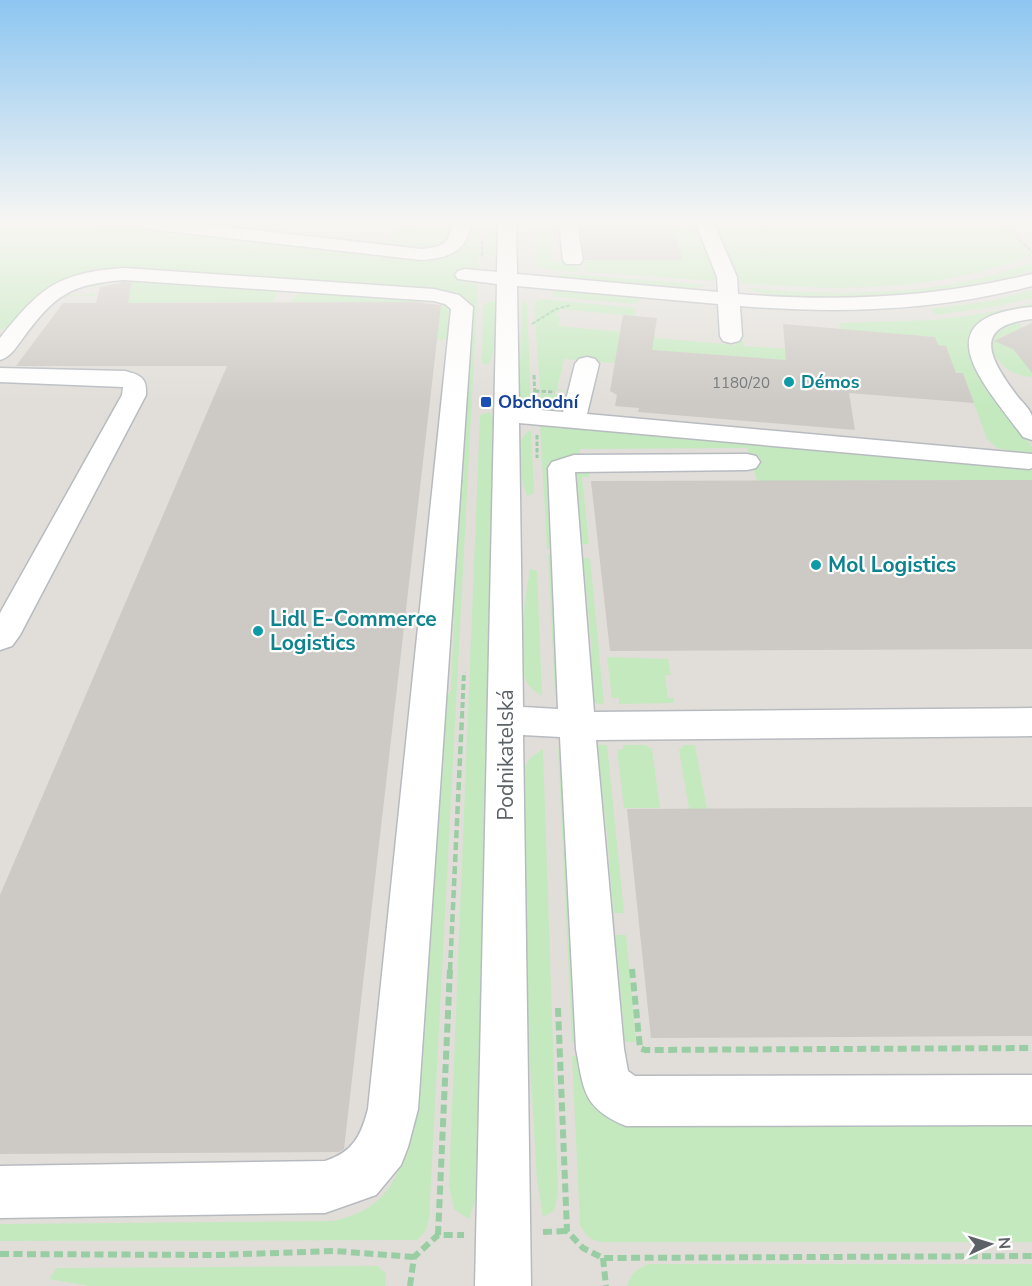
<svg xmlns="http://www.w3.org/2000/svg" width="1032" height="1286" font-family="'Nunito Sans',sans-serif">
  <style>
    .industrial { fill: #e1ded9 }
    .green { fill: #c4e9bf }
    .building { fill: #cdc9c4 }
    .lines { fill: none; stroke-linecap: round; stroke-linejoin: round }
    .minor-casing { stroke: #b7bbc0; stroke-width: 3 }
    .path-far4 { stroke: #99cda3; stroke-width: 2; stroke-dasharray: 4 1.5; stroke-linecap: butt }
    .path-far3 { stroke: #99cda3; stroke-width: 3; stroke-dasharray: 4.5 2; stroke-linecap: butt }
    .path-far2 { stroke: #99cda3; stroke-width: 4; stroke-dasharray: 6 3; stroke-linecap: butt }
    .path-far1 { stroke: #99cda3; stroke-width: 4.5; stroke-dasharray: 8 4; stroke-linecap: butt }
    .path { stroke: #99cda3; stroke-width: 6; stroke-dasharray: 9 4.5; stroke-linecap: butt }
    .minor { fill: #fff; fill-rule: evenodd }
    .culture-dot { fill: #0f9aa8; stroke: #fff; stroke-width: 2 }
    .transit-dot { fill: #1a4fb4; stroke: #fff; stroke-width: 2 }
    .labels { text-anchor: middle; dominant-baseline: central; stroke-width: 4.5; stroke-linejoin: round; paint-order: stroke }
    .far-number-label { font-size: 15px; fill: #787c7e }
    .far-culture-label { font-size: 18px; font-weight: bold; fill: #0d838f; stroke: #fff; text-anchor: start }
    .far-transit-label { font-size: 18px; font-weight: bold; fill: #164399; stroke: #fff; text-anchor: start }
    .culture-label { font-size: 21px; font-weight: bold; fill: #0d838f; stroke: #fff; text-anchor: start }
    .street-label { font-size: 21px; fill: #5c6266; stroke: #fff }
  </style>
  <rect width="100%" height="100%" fill="#f0ece5"/>
  <rect class="industrial" x="0" y="224" width="1032" height="1062"/>
  <g class="green">
    <path d="M0,224H97L412,258L458,249L469,239L470,224H480L478,269L460,271L462,282L478,284L429,1220L425,1232L417,1240L0,1241V1224L333,1221C379,1211 397,1187 407,1142L439,714L451,689L454,619L447,595L467,301L463,297L444,292L123,270L56,284L45,290L12,329H0Z"/>
    <path d="M416,224H453C452,228 453,234 451,238C440,257 397,248 379,246L385,244L398,229L410,230Z"/>
    <path d="M486,224H499L498,257L485,254Z"/>
    <path d="M533,224H549L553,262H578L580,272C565,271 546,273 535,263Z"/>
    <path d="M671,224H699L718,273L715,281L585,272L584,262H591V260H682Z"/>
    <path d="M720,224H1002L1032,256C931,292 845,291 739,283L716,232L721,226Z"/>
    <path d="M1029,263L1032,264V270C971,293 906,296 842,298C812,298 776,301 747,288C842,296 939,297 1029,263Z"/>
    <path d="M560,274H568L709,285C677,295 595,281 558,278Z"/>
    <path d="M115,276L257,286L267,287L277,293L273,302L111,303L116,295L126,293L133,287L130,282L115,281L94,287H75L70,295H90L92,292L98,296H62L76,284Z"/>
    <path d="M555,289L639,298L637,304L555,297L552,294Z"/>
    <path d="M1032,290V298L1000,306L936,315L930,309L991,301Z"/>
    <path d="M307,291L443,300L449,308L447,339L437,340L441,302H291L294,297Z"/>
    <path d="M543,299L636,308L635,316L560,309L557,316L561,317L558,326L655,335L654,338L736,345V340L739,339L743,341V346L845,353H949L946,346L938,345L935,337L841,330L840,323L932,320L975,315L1032,304V309L970,338L968,344L978,367L1032,447V455L997,448L987,439L963,373L646,350L615,363L564,359L557,389L571,392L540,389L534,302Z"/>
    <path d="M495,301L497,339L489,365L482,363L483,306L487,302Z"/>
    <path d="M522,301L527,304L531,408L519,397Z"/>
    <path d="M1016,320L1032,339L1011,334L1001,336L999,339L1013,348L1032,369V377C1010,375 1000,366 990,347C994,333 1004,327 1016,320Z"/>
    <path d="M540,393L570,396L566,410L558,413L541,411Z"/>
    <path d="M490,412L496,425L482,1061L475,1200L469,1219L454,1209L449,1186L480,415Z"/>
    <path d="M550,424L1032,467V480L757,481L747,448L580,449V457L560,458L553,464L558,549H547L540,425Z"/>
    <path d="M531,430L534,493L527,496C521,477 509,442 531,430Z"/>
    <path d="M588,468L589,477H582L589,544H582L578,492H571L572,470Z"/>
    <path d="M548,554H558L560,692L555,695Z"/>
    <path d="M583,558H590L604,704L590,703L583,652H592Z"/>
    <path d="M530,569L537,571L542,696C535,691 528,687 525,679C516,656 526,595 530,569Z"/>
    <path d="M607,657L668,659L671,675H665L668,698H674L673,703L619,704V698H612Z"/>
    <path d="M596,745H607L624,913H604L603,907L613,906L605,811H595Z"/>
    <path d="M623,745H645L652,749L660,808H624L617,750L623,749Z"/>
    <path d="M684,745H695L707,809H689L679,750Z"/>
    <path d="M543,749L558,1193L554,1211L543,1217L537,1179L527,1013L525,767L530,758Z"/>
    <path d="M558,749L564,751L587,1043H572Z"/>
    <path d="M606,935H626L636,1042H614L613,1034L624,1033L617,951H606Z"/>
    <path d="M572,1056H587L591,1090L1032,1118V1242H602C590,1240 586,1236 580,1225Z"/>
    <path d="M649,1264H1032V1286H627C631,1273 637,1269 649,1264Z"/>
    <path d="M378,1266L386,1274L385,1286H89L49,1279L57,1268Z"/>
  </g>
  <g class="building">
    <path d="M579,224H671L683,260H585Z"/>
    <path d="M124,282L132,283L128,303L414,302L441,305L344,1149L339,1152L0,1154V895L227,366H16L63,303H96L100,287Z"/>
    <path d="M623,315L657,318L652,350L786,360L783,324L935,337L938,345L946,346L956,373H963L974,403L849,393L855,430L638,412L639,408L615,406L617,395L610,391Z"/>
    <path d="M1032,323V373L1013,349L994,341Z"/>
    <path d="M1032,480V649L610,651L591,481Z"/>
    <path d="M1032,807V1036L651,1038L627,809Z"/>
  </g>
  <g class="lines">
    <defs>
      <g id="minor">
        <path d="M141,224H200L421,249C441,247 449,246 452,224H470C468,253 446,258 421,260L150,229L144,228Z"/>
        <path d="M498,224H516L517,274L718,292L717,277L696,224H714L737,277L738,294C840,302 933,298 1032,274V286C934,311 840,314 740,306L742,336L739,341L731,343L723,341L720,336L718,304L517,286L519,408L563,412L575,364L579,359L587,357L595,359L599,364L587,414L1032,454V468L1029,469L519,423L523,707L558,709L548,468L552,462L574,455L747,454L756,456L760,462L756,468L747,470L575,472L594,712L1032,708V736L596,740L624,1049L628,1071L635,1076L1032,1075V1125L626,1126C583,1108 584,1091 576,1049L560,737L523,735L531,1286H475L497,284L458,279L455,275L458,271L465,269L497,272Z"/>
        <path d="M559,224H577L583,260L580,264H566L563,260Z"/>
        <path d="M124,268L434,289L459,295L473,307L418,1109L408,1147L401,1165L376,1195L325,1213L0,1218V1166L325,1161C353,1152 361,1136 368,1109L451,309L445,304L434,301L124,280C70,284 55,295 23,338C16,347 11,357 0,360V338C41,287 57,273 124,268Z"/>
        <path d="M1032,307V319C968,326 992,362 1018,397C1022,402 1030,409 1032,416C1032,423 1032,432 1032,440L1023,437C986,386 918,317 1032,307Z"/>
        <path d="M0,368L125,371C141,375 147,378 146,395L20,635L12,646L0,650V613L122,395L123,387L0,382Z"/>
      </g>
    </defs>
    <use href="#minor" class="minor-casing"/>
    <g class="path-far4">
      <path d="M1004,224L1032,252"/>
      <path d="M482,241V257"/>
      <path d="M532,324L556,309L571,305"/>
    </g>
    <g class="path-far3">
      <path d="M534,375L535,398"/>
      <path d="M535,391L555,392"/>
      <path d="M537,435V458"/>
    </g>
    <path class="path-far2" d="M462,717L464,672"/>
    <path class="path-far1" d="M450,970L462,716"/>
    <g class="path">
      <path d="M632,969L640,1048L645,1050L1032,1048"/>
      <path d="M558,1008L567,1231L583,1248L603,1258L1032,1256"/>
      <path d="M543,1232L567,1231"/>
      <path d="M438,1235L450,969"/>
      <path d="M0,1254L216,1255L335,1251L414,1257"/>
      <path d="M603,1258L606,1286"/>
      <path d="M410,1286L414,1257L438,1235H464"/>
    </g>
    <use href="#minor" class="minor"/>
  </g>
  <linearGradient id="sky" x2="0" y2="1"><stop stop-color="#8dc6f1"/><stop offset="0.55" stop-color="#f8f6f3"/><stop offset="1" stop-color="#f8f6f3" stop-opacity="0"/></linearGradient>
  <rect width="1032" height="404" fill="url(#sky)"/>
  <g class="culture-dot">
    <circle cx="789" cy="382" r="6"/>
    <circle cx="816" cy="565" r="6"/>
    <circle cx="258" cy="631" r="6"/>
  </g>
  <rect class="transit-dot" x="480" y="396" width="12" height="12" rx="3"/>
  <g class="labels">
    <g class="far-number-label">
      <text x="741" y="383">1180/20</text>
    </g>
    <g class="far-culture-label">
      <text x="801" y="382">Démos</text>
    </g>
    <g class="far-transit-label">
      <text x="498" y="402">Obchodní</text>
    </g>
    <g class="culture-label">
      <text x="828" y="565">Mol Logistics</text>
      <text x="270" y="619">Lidl E-Commerce<tspan x="270" dy="24">Logistics</tspan></text>
    </g>
    <g class="street-label">
      <text transform="translate(506 755) rotate(-90)">Podnikatelská</text>
    </g>
  </g>
  <g transform="translate(990 1244) rotate(86)" stroke="#ffffff" stroke-width="4.5" paint-order="stroke">
  <path d="M0-4.5L10 22L0 15L-10 22Z" fill="#5c6266"/>
  <text y="-9" font-size="16" font-weight="bold" text-anchor="middle" fill="#5c6266">N</text>
  </g>
</svg>
